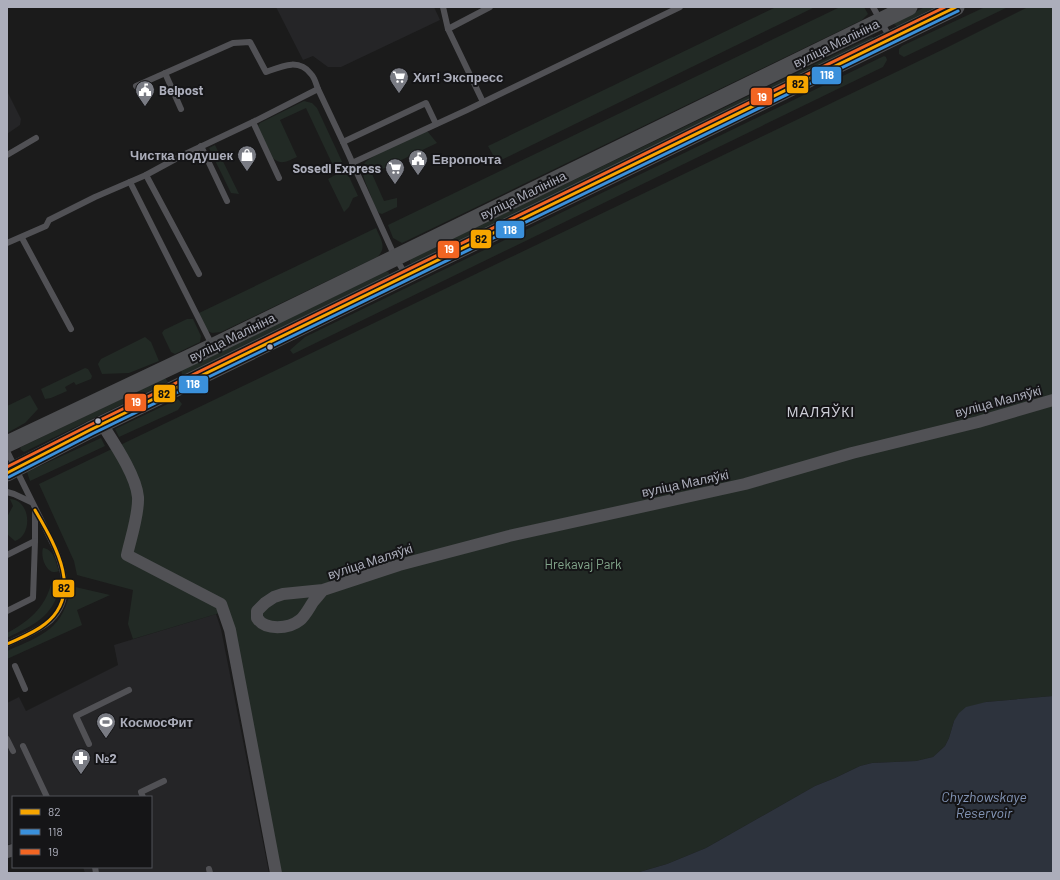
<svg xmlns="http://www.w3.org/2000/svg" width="1060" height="880" font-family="Barlow,sans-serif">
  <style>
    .built { fill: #252527 }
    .green { fill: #222a25 }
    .water { fill: #2d333d }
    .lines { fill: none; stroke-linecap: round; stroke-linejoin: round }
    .lane { stroke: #515155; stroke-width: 6 }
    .street { stroke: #515155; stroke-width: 12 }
    .secondary { stroke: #4e4f52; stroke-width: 17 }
    .bus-1-casing { stroke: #151517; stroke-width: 6 }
    .bus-2-casing { stroke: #151517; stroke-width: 6 }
    .bus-3-casing { stroke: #151517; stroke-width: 6 }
    .bus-1 { stroke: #f7a600; stroke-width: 3 }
    .bus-2 { stroke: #3a90db; stroke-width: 3 }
    .bus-3 { stroke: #f26522; stroke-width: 3 }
    .bus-dot { fill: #acaebb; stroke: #151517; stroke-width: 1.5 }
    .labels { text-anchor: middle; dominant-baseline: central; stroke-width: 4; stroke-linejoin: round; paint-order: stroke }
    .street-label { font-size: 13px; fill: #acaebb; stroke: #151517 }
    .poi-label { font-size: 13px; font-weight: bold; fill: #acaebb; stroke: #151517; text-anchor: start }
    .park-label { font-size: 13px; fill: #83a68c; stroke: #151517 }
    .neighbourhood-label { font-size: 14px; letter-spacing: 1px; fill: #cdced7; stroke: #151517 }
    .water-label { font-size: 14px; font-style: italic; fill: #8395b6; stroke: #151517 }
    .line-badge { stroke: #151517; stroke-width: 1.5 }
    .badge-label { font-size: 11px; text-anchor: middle; font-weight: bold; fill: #fff }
    .pale-badge-label { font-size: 11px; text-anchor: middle; font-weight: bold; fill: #111 }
  </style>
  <rect width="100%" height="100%" fill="#1b1b1b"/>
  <g class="built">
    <path d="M276,7H434L440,20L341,67H328L313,56L303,60Z"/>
    <path d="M7,91L21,119L20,125L7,134Z"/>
    <path d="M216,614L221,629L269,873H85L83,867H151V797H13V843L7,845V703L19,697L26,711L118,665L114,645Z"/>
  </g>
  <g class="green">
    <path d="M776,7H815L497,162L488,146Z"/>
    <path d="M840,7H864L868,14L862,20L402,243L393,238L388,225Z"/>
    <path d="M925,7H941L899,28L894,24L897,21Z"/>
    <path d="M985,7H1008L904,57L899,54V49L902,46Z"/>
    <path d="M1028,7H1053V696L986,702L954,721L949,738L945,746L933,757L916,761L872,763L860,766L835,778L815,786L706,848L667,864L636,873H278L223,612L133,639L128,624L133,590L77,575L74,561L39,484L946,48Z"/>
    <path d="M871,37H873L875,40L412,264L410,263V259Z"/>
    <path d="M884,56L886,57L887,60L883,67L293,354L290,350L305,337Z"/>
    <path d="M304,101L312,103L317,108L358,196L353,198L349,207L344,212L328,179L337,174L306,108L280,120L297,157C288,161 281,166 273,158L259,130L258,126L260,123Z"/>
    <path d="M424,132H428L437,143L372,174L384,201L397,198V207L382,214L379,213C374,207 372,198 369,191C366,184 360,171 364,164C370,155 412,138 424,132Z"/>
    <path d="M215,145L239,194L231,193L209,148Z"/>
    <path d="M376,228C380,238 388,248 377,257L221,332L212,333L204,329L199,313Z"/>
    <path d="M387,271L389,273V275L184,375H182L181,370Z"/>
    <path d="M187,319H193L201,336L200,342L175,354L171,352L162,333L164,330Z"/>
    <path d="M145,337L151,342L159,361L129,373L102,374L98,364L101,359Z"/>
    <path d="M85,368L88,369L92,376L91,379L76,385L74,382L65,387L67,391L51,398L45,399L41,389Z"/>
    <path d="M165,378L168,382L24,452L20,449L21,447Z"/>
    <path d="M30,395L38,409L25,423L7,433V406Z"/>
    <path d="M178,399L182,404L178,410L119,437L115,429Z"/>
    <path d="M101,438L105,446L30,481L27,472Z"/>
    <path d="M10,499C31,500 33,535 15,541L7,534V517L13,506Z"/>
    <path d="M43,548C54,549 56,563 59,571C47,577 40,557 43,548Z"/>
    <path d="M51,584L60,585C54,617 33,625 7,638V633C28,622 45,608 51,584Z"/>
    <path d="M71,586L110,595L77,610L82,625L7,659V651C43,635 64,629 71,586Z"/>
  </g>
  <path class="water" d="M1053,696V873H636L667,864L706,848L815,786L835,778L860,766L872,763L916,761L933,757L945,746L949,738L954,721L959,713L966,707L986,702Z"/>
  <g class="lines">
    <g class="lane">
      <path d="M443,7L448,29L483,102"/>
      <path d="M873,7L890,38"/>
      <path d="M448,29L490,7"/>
      <path d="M165,73L181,109"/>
      <path d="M136,86L233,43L250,42L266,72C282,66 299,58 311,74C315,78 316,84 318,89"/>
      <path d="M253,122L279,178"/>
      <path d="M201,146L227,201"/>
      <path d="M7,155L36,138"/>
      <path d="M352,163L467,110L680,7"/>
      <path d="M146,175L199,274"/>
      <path d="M130,182L212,345"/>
      <path d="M22,238L71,329"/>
      <path d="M7,243L46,226L49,220L95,197L146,175L181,156L253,122L318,89L343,142"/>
      <path d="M406,275L395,257L343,142L426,103L436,124"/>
      <path d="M7,451L56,550C65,574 72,599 51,620C39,631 21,637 7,644"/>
      <path d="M7,492L14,494L31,502"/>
      <path d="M7,555L35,541V511"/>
      <path d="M7,611L33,598L35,541"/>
      <path d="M15,666L25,689"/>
      <path d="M7,739L13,751"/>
      <path d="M89,744L76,716L129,690"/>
      <path d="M23,746L47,797"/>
      <path d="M143,797L141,792L164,781"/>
      <path d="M95,867L96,873"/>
      <path d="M209,869L210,873"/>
    </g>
    <g class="street">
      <path d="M102,424C114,443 136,475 138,497C139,514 131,537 127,555L221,604L230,630L276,873"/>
      <path d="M323,590C320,594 316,598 313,602C309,608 305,616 300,620C289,629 265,631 257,618V611L265,603L274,597L283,594L323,590L399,565L509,536L745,484L852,453L978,422L1053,400"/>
      <path d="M7,852L13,850"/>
    </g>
    <g class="secondary">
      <path d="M7,444L212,347L909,7"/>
      <path d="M7,473L90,430L956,7"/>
    </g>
    <defs>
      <g id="bus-1">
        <path d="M7,473L90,430L956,7"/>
        <path d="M7,644C20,638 34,633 45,624C85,593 54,543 35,510"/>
      </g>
      <path id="bus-2" d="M9,477L92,434L958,11"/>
      <path id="bus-3" d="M7,467L88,426L945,7"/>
    </defs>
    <use href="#bus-1" class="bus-1-casing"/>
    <use href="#bus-2" class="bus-2-casing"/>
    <use href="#bus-3" class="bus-3-casing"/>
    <use href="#bus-1" class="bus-1"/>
    <use href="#bus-2" class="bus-2"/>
    <use href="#bus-3" class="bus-3"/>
  </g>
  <defs>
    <symbol id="supermarket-pin" viewBox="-11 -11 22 30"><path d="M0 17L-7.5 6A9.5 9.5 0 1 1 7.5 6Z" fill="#797b83" stroke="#151517"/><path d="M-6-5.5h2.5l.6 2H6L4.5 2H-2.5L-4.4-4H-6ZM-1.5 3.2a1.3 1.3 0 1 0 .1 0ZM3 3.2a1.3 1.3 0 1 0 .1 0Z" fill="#fff"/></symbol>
    <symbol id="civic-pin" viewBox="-11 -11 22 30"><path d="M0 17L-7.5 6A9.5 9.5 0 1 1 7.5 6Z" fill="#797b83" stroke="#151517"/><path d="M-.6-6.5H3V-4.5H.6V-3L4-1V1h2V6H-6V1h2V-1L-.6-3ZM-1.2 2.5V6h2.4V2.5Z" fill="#fff"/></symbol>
    <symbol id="shop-pin" viewBox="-11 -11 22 30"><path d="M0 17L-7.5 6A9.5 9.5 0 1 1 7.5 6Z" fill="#797b83" stroke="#151517"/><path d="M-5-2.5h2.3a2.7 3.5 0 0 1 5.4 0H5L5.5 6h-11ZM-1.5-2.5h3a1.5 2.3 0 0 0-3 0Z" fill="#fff"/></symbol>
    <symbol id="stadium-pin" viewBox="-11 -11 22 30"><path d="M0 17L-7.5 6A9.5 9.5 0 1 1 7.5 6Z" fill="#797b83" stroke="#151517"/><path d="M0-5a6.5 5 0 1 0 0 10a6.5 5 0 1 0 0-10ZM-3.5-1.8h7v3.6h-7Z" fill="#fff"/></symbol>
    <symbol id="pharmacy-pin" viewBox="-11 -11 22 30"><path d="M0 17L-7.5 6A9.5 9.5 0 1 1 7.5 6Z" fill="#797b83" stroke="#151517"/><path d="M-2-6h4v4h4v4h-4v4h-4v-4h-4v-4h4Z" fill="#fff"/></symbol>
  </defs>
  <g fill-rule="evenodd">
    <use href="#supermarket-pin" x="388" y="66" width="22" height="30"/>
    <use href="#civic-pin" x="134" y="79" width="22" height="30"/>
    <use href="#shop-pin" x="236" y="144" width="22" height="30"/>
    <use href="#civic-pin" x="407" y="148" width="22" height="30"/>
    <use href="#supermarket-pin" x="384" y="157" width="22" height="30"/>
    <use href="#stadium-pin" x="95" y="711" width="22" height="30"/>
    <use href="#pharmacy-pin" x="70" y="747" width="22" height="30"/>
  </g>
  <g class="bus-dot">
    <circle cx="270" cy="347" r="3.5"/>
    <circle cx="98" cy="421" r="3.5"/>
  </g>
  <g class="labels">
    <g class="street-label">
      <text transform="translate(836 43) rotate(-26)">вуліца Малініна</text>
      <text transform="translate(523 195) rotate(-26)">вуліца Малініна</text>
      <text transform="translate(232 337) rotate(-26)">вуліца Малініна</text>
      <text transform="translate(998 401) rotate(-15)">вуліца Маляўкі</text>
      <text transform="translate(685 483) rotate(-12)">вуліца Маляўкі</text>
      <text transform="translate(370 561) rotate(-18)">вуліца Маляўкі</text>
    </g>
    <g class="poi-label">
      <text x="413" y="77">Хит! Экспресс</text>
      <text x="159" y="90">Belpost</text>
      <text x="233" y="155" text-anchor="end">Чистка подушек</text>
      <text x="432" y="159">Европочта</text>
      <text x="381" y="168" text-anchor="end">Sosedi Express</text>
      <text x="120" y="722">КосмосФит</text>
      <text x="95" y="758">№2</text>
    </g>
    <g class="park-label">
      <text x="583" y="564">Hrekavaj Park</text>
    </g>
    <g class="neighbourhood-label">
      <text x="821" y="411">МАЛЯЎКІ</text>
    </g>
    <g class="water-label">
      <text x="984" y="796">Chyzhowskaye<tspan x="984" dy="16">Reservoir</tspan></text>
    </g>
  </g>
  <g class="line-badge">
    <rect x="811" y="66" width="31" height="19" rx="4" fill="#3a90db"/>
    <rect x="786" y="75" width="23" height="19" rx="4" fill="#f7a600"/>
    <rect x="750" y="87" width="23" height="19" rx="4" fill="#f26522"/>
    <rect x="495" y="220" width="30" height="19" rx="4" fill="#3a90db"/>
    <rect x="470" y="229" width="22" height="20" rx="4" fill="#f7a600"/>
    <rect x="437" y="240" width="23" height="19" rx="4" fill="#f26522"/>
    <rect x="178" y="375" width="31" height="19" rx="4" fill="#3a90db"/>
    <rect x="153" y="384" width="23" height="19" rx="4" fill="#f7a600"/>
    <rect x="124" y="393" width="23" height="19" rx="4" fill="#f26522"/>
    <rect x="52" y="579" width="23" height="19" rx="4" fill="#f7a600"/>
  </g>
  <g class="badge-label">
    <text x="827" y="79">118</text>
    <text x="762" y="101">19</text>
    <text x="510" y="234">118</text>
    <text x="449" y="253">19</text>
    <text x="193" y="388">118</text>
    <text x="136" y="406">19</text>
  </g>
  <g class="pale-badge-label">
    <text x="798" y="88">82</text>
    <text x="481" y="243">82</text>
    <text x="164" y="398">82</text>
    <text x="64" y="592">82</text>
  </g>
  <rect width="1060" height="880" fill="none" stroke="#acaebb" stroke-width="16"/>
  <rect x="12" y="796" width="140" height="72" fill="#151517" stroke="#515259"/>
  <rect x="20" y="809" width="20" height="6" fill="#f7a600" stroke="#515259"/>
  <text x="48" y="816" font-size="12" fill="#acaebb">82</text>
  <rect x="20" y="829" width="20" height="6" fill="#3a90db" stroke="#515259"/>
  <text x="48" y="836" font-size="12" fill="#acaebb">118</text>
  <rect x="20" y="849" width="20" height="6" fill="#f26522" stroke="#515259"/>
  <text x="48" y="856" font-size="12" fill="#acaebb">19</text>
</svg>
